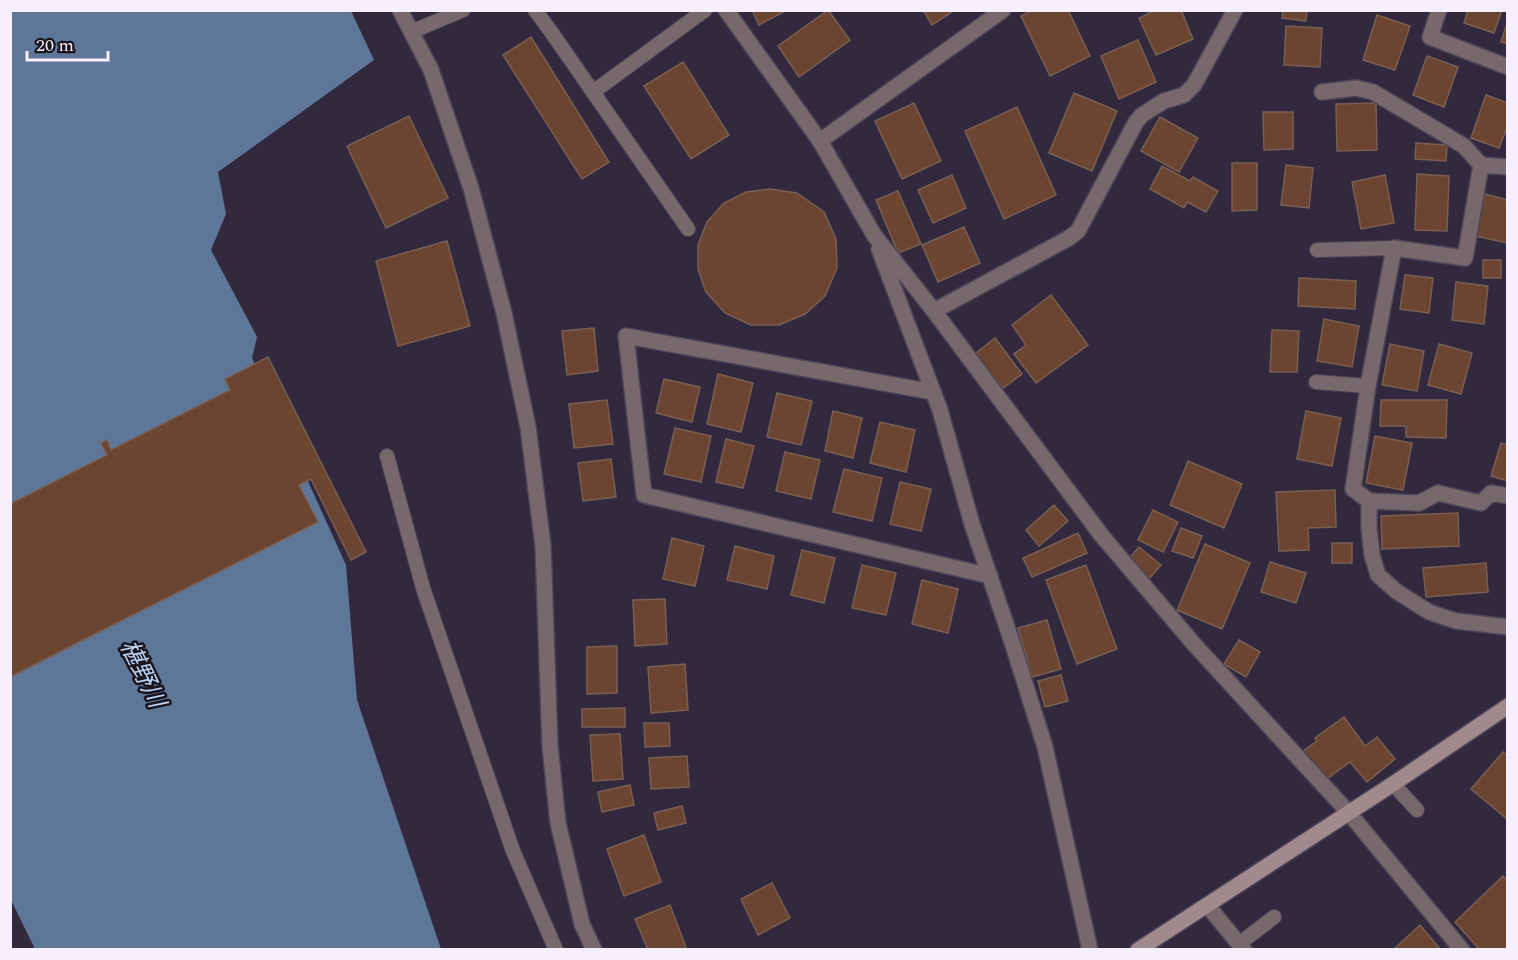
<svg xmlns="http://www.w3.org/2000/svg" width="1518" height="960" font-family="Spectral,'Noto Sans JP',serif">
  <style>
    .water { fill: #5e7799 }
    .building { fill: #6b4531; stroke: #795f52; stroke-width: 1.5 }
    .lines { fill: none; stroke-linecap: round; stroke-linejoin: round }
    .lane-casing { stroke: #4e4559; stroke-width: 16 }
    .street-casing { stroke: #4e4559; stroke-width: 18 }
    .secondary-casing { stroke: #4e4559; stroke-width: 18 }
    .lane { stroke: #77696b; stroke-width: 14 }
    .street { stroke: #77696b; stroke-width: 15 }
    .secondary { stroke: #a08a8e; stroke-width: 15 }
    .labels { text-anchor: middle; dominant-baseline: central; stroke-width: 5; stroke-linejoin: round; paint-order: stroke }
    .water-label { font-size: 24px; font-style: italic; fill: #b9d2f3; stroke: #19141d }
  </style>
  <rect width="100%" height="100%" fill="#33293e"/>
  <path class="water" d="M11,11H351L374,60L218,172L226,214L211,250L257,337L252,358L346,565L357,700L441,949H35L11,900Z"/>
  <g class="building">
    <path d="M752,10H787L759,25Z"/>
    <path d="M828,10L850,40L799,77L778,46Z"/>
    <path d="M923,10H955L932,25Z"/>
    <path d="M1032,10H1068L1090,56L1050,76L1021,16Z"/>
    <path d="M1156,10H1181L1193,39L1156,55L1139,18Z"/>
    <path d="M1283,10H1307L1306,21L1282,18Z"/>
    <path d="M1468,10H1502L1494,33L1464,23Z"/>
    <path d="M1377,15L1410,26L1395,70L1363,60Z"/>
    <path d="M1508,20V44L1501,42Z"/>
    <path d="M1286,26L1322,28L1320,67L1284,65Z"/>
    <path d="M531,37L609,162L582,179L503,55Z"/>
    <path d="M1138,40L1156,82L1119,99L1101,56Z"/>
    <path d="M1427,56L1458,67L1444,107L1413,95Z"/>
    <path d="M683,62L729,135L691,159L644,86Z"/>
    <path d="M1074,93L1117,111L1092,171L1049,153Z"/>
    <path d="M1486,95L1508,103V125L1499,148L1471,138Z"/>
    <path d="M914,103L941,161L902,179L875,121Z"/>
    <path d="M1376,103L1377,150L1337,151L1336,104Z"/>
    <path d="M1017,107L1056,195L1004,219L965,131Z"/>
    <path d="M1263,112H1293V149L1264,150Z"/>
    <path d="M409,116L448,198L386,228L347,146Z"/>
    <path d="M1160,117L1198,138L1179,172L1141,151Z"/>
    <path d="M1416,143L1447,145L1446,161L1415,159Z"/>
    <path d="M1232,163H1257V210L1232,211Z"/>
    <path d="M1286,165L1313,168L1309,208L1281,205Z"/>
    <path d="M1162,166L1190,181L1193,177L1218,191L1206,212L1187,202L1184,208L1150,189Z"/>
    <path d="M1417,174L1449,176L1447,231L1415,230Z"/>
    <path d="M952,175L966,208L933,223L918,190Z"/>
    <path d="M1385,175L1394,223L1361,229L1352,182Z"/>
    <path d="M770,189L797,193L824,212L836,239L837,268L825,296L805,314L779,325H751L725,313L706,292L698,269V245L707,222L724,203L746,192Z"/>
    <path d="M898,191L921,244L898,253L876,200Z"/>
    <path d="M1485,194L1508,200V243L1475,236Z"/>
    <path d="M964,227L980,263L938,282L922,245Z"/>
    <path d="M447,241L470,326L398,346L376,261Z"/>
    <rect x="1483" y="260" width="18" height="18"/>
    <path d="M1405,275L1433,278L1429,313L1400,309Z"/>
    <path d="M1299,278L1356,281L1355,309L1298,306Z"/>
    <path d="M1456,282L1488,286L1484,324L1452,320Z"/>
    <path d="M1051,295L1088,345L1036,383L1014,354L1026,345L1012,325Z"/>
    <path d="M1324,319L1359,326L1352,367L1317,361Z"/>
    <path d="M594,328L598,371L567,375L562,331Z"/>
    <path d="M1272,330L1299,331L1297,372H1270Z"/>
    <path d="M995,338L1022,374L1002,389L975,354Z"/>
    <path d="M1390,344L1424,351L1417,391L1382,385Z"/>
    <path d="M1439,344L1472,353L1461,394L1428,385Z"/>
    <path d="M268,357L366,552L351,560L311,479L299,485L318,522L10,677V504L107,455L101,443L107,440L111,450L230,390L225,379Z"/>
    <path d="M718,374L753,383L741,432L707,424Z"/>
    <path d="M664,379L700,387L692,422L656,413Z"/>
    <path d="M777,393L812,401L801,445L767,437Z"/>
    <path d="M607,400L613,444L574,448L569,404Z"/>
    <path d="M1381,400H1447L1446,438L1406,437V426H1380Z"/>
    <path d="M833,411L862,418L853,458L825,451Z"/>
    <path d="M1306,411L1341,418L1332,466L1297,459Z"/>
    <path d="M880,422L915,430L906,472L870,463Z"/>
    <path d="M675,428L711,436L701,482L664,474Z"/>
    <path d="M1375,436L1412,443L1403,490L1366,483Z"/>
    <path d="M726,439L754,446L743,488L716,482Z"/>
    <path d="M1501,443L1508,445V481L1491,476Z"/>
    <path d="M785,452L820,460L811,499L776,491Z"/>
    <path d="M611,459L616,497L583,501L578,463Z"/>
    <path d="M1188,461L1242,484L1224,528L1170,505Z"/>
    <path d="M844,469L882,478L872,521L833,512Z"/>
    <path d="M900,482L931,489L921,531L890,524Z"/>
    <path d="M1335,490L1336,527L1308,528L1309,550L1279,551L1276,492Z"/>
    <path d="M1054,505L1068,521L1039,546L1026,530Z"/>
    <path d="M1153,510L1178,522L1163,552L1138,540Z"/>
    <path d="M1458,513L1459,546L1382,549L1381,516Z"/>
    <path d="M1181,528L1202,536L1193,558L1172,551Z"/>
    <path d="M1078,533L1087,553L1032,577L1023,558Z"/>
    <path d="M672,538L704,546L695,586L663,579Z"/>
    <rect x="1332" y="543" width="20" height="20"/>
    <path d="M1205,544L1250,563L1222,629L1177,610Z"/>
    <path d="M735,546L774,556L767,589L727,580Z"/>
    <path d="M1139,547L1161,565L1148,580L1126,562Z"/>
    <path d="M802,550L835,558L824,603L791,595Z"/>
    <path d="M1270,562L1306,573L1296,603L1261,592Z"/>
    <path d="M1486,563L1488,592L1426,597L1423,568Z"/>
    <path d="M862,565L896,573L886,615L852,608Z"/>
    <path d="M1086,565L1117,649L1077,664L1046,580Z"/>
    <path d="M922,580L958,589L948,633L912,624Z"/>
    <path d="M665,599L667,644L635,646L633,600Z"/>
    <path d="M1047,620L1061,669L1032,677L1018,628Z"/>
    <path d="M1239,640L1260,652L1246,677L1224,664Z"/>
    <path d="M617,646V693L587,694V647Z"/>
    <path d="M685,664L688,710L651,713L648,667Z"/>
    <path d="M1061,675L1068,701L1045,707L1038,681Z"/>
    <path d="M625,708V727H582V709Z"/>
    <path d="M1344,717L1365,746L1377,737L1395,759L1367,782L1350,762L1324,781L1302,752L1317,741L1315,738Z"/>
    <path d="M644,723H669L670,746L645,747Z"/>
    <path d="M620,734L623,779L593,781L590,735Z"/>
    <path d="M1503,752L1508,756V820L1471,789Z"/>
    <path d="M687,756L689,787L651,789L649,758Z"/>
    <path d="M630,785L634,805L602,812L598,792Z"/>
    <path d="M682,806L686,823L658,830L654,813Z"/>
    <path d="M644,835L661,882L624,896L607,849Z"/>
    <path d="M1503,876L1508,881V950H1480L1455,922Z"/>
    <path d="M772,883L790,918L758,935L741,899Z"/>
    <path d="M670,905L687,950H648L635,919Z"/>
    <path d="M1420,925L1441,950H1393Z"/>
  </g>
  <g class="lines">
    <defs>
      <g id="lane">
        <path d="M535,10L552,33L688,229"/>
        <path d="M411,32L463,10"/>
        <path d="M593,92L705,10"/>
        <path d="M1317,250L1394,248"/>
        <path d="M1316,382L1368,386"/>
        <path d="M387,456L423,588L513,851L556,950"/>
        <path d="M1393,784L1417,810"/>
        <path d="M1239,944L1274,917"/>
      </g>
      <g id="street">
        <path d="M400,10L431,70L471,188L504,313L528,427L543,546L550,746L558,823L582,924L594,950"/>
        <path d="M726,10L820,141L874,235L934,311L1102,536L1193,643L1349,813L1462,950"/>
        <path d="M1439,10L1430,37L1508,67"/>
        <path d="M1322,92L1356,88L1373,92L1464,146L1481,165"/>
        <path d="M820,141L1003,10"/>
        <path d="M879,249L940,410L972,524L1012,642L1045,747L1090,950"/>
        <path d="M934,311L1069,238L1078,231L1136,122L1142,115L1164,101L1184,95L1194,85L1235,10"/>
        <path d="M933,392L626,336L644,495L990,576"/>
        <path d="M1508,496L1491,493L1481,503L1438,493L1419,503L1369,501V528L1372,555L1378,575L1396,591L1429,612L1456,621L1508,627"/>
        <path d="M1369,501L1353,489L1368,386L1394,248L1465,258L1481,165L1508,167"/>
        <path d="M1207,905L1244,950"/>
      </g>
      <path id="secondary" d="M1138,950L1393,784L1508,706"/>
    </defs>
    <use href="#lane" class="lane-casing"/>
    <use href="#street" class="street-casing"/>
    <use href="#secondary" class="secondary-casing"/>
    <use href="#lane" class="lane"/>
    <use href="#street" class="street"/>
    <use href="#secondary" class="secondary"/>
  </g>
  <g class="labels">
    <g class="water-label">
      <text transform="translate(142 674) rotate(64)">椹野川</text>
    </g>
  </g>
  <rect width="1518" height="960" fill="none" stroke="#f6f0fe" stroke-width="24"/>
  <path d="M27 51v9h81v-9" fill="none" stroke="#f6f0fe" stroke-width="3"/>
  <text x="36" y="51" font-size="18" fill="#f6f0fe" stroke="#19141d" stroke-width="4.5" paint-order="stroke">20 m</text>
</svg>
